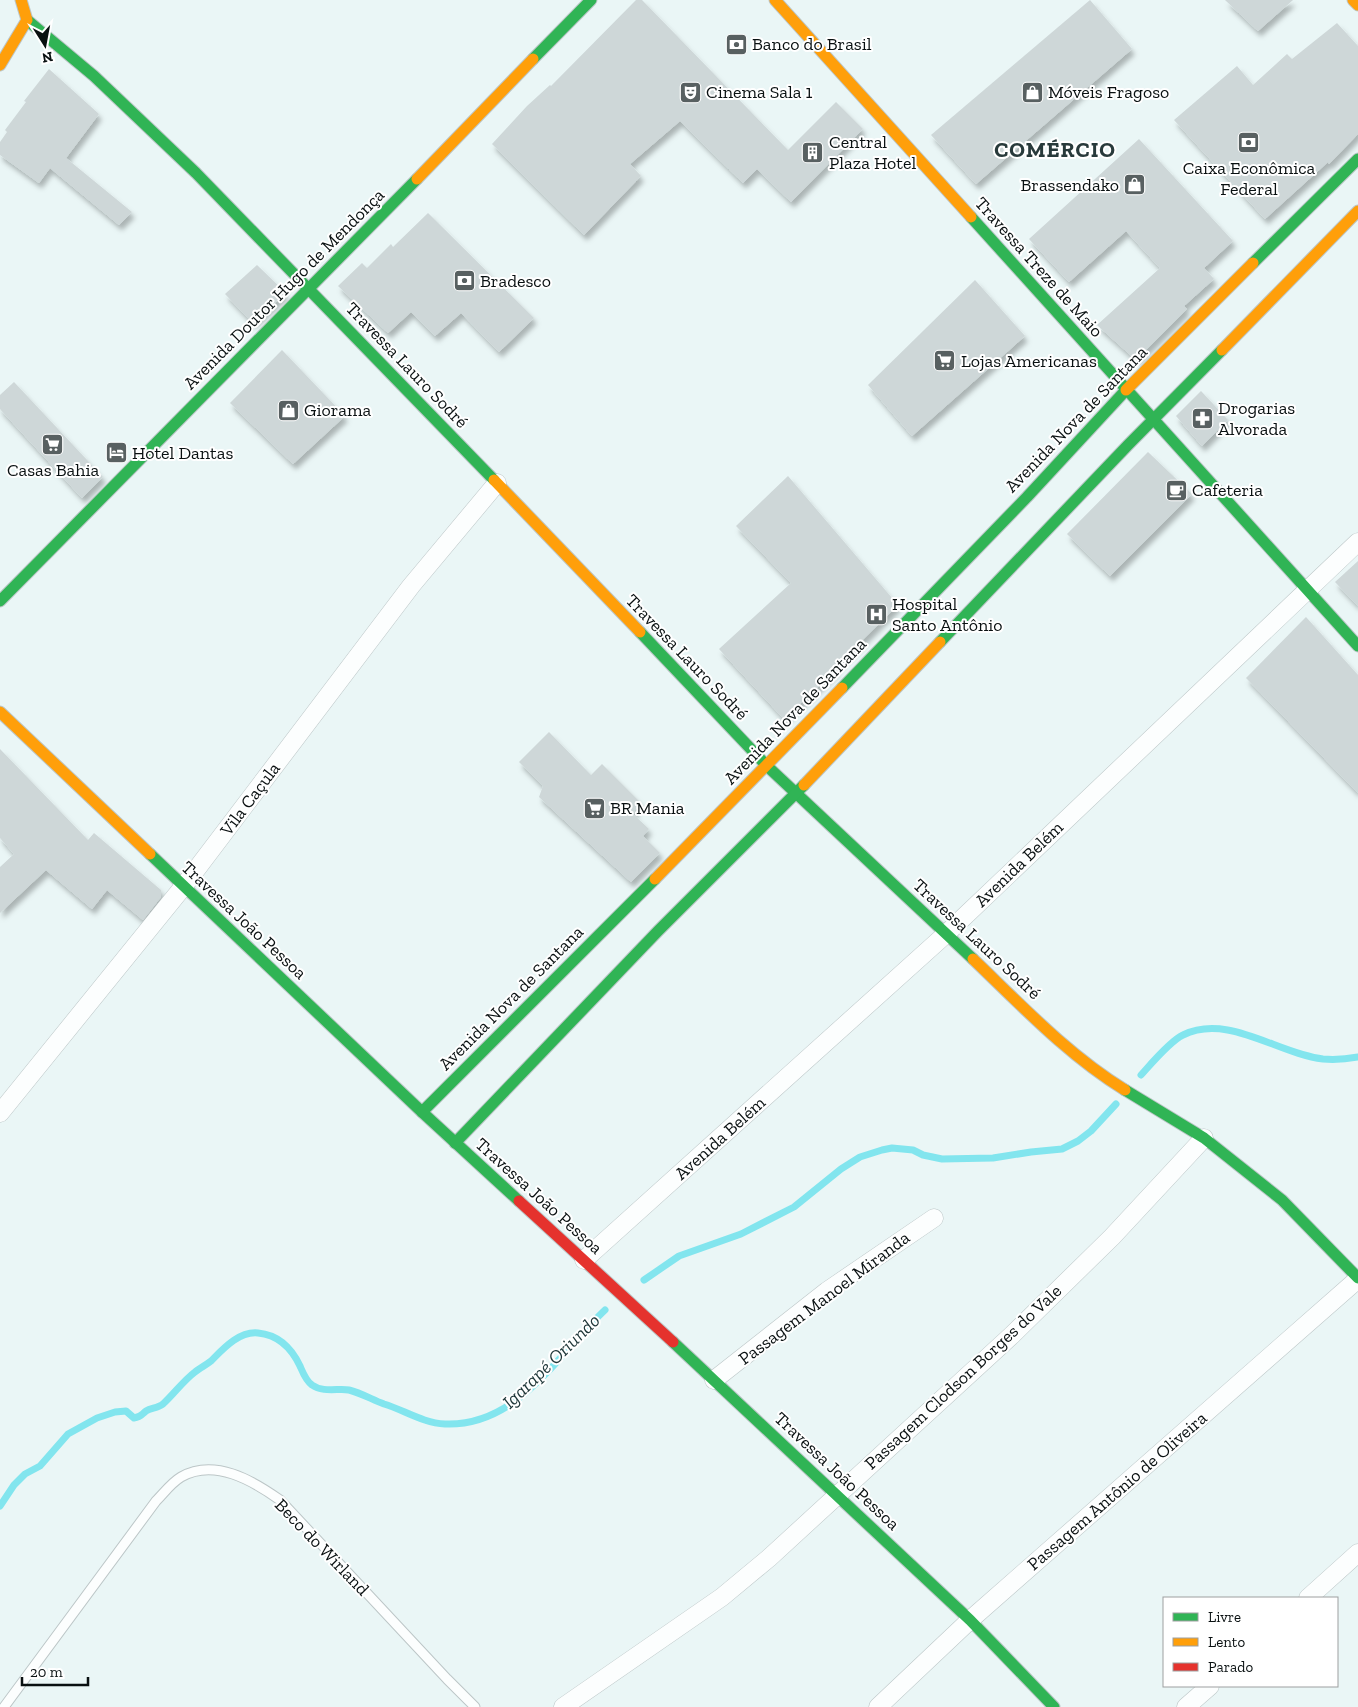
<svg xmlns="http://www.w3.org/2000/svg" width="1358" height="1707" font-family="'Zilla Slab',serif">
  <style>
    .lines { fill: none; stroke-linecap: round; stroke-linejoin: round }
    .stream { stroke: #82e5ee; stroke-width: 7 }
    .building { fill: #ced7d8; filter: url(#shadow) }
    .lane-casing { stroke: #bcc6c7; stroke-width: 11 }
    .street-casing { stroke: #bcc6c7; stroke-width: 19 }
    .fast-casing { stroke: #bcc6c7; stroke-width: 13 }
    .slow-casing { stroke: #bcc6c7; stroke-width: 13 }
    .jam-casing { stroke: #bcc6c7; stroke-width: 13 }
    .lane { stroke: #fcfefe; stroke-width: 9 }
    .street { stroke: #fcfefe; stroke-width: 18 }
    .fast { stroke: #30b455; stroke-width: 11 }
    .slow { stroke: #ff9f0a; stroke-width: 11 }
    .jam { stroke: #e5322d; stroke-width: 11 }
    .labels { text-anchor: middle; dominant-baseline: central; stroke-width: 4; stroke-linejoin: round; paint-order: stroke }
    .poi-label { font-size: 18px; fill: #091011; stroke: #fff; text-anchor: start }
    .street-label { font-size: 18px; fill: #091011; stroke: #fff }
    .water-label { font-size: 19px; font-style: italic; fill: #1d3537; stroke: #fff }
    .district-label { font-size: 22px; font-weight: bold; letter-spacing: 1px; fill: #283a3b; stroke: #fff }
  </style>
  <defs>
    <filter id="shadow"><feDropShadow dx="3" dy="5.5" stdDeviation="2.5" flood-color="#0004"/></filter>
  </defs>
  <rect width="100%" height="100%" fill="#eaf6f6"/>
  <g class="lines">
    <g class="stream">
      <path d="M1141,1075C1151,1064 1170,1041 1183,1035C1228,1013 1278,1054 1323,1059C1335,1060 1347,1059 1358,1057"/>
      <path d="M644,1280L679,1256L741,1234L794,1207L841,1169L860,1157L882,1150L892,1148L913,1150L923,1155L942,1159L993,1158L1031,1152L1062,1149L1078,1141L1091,1131L1116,1104"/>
      <path d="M0,1506L14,1485L25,1474L40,1466L68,1434L97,1418L115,1412L126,1411L134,1418C141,1417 141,1415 146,1411C151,1408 158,1408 163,1404C174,1394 183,1381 195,1372C200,1368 206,1365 211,1361C223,1349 239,1331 258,1333C279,1335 292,1349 300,1366C303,1373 306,1381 312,1385C323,1393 339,1388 349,1390C361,1393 373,1400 384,1404C404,1410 423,1423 445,1424C518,1427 558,1354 605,1310"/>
    </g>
  </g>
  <g class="building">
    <path d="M636,0H642L788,150L836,102L863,129L791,202L757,169L743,183L680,121L630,164L641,176L584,235L492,144L527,106L550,85L551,86Z"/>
    <path d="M1090,0L1132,49L976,184L931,135Z"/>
    <path d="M1225,0H1293L1258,31Z"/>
    <path d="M1337,23L1358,46V134L1329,164L1328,162L1265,219L1174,120L1237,66L1253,85L1287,54L1292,59Z"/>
    <path d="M49,69L99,114L66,158L132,212L119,225L50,168L39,183L0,155V142L7,132L5,130L26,102L24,101Z"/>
    <path d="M1139,139L1233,241L1204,268L1214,279L1184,306L1187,309L1136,360L1097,325L1160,268L1126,231L1069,282L1029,239Z"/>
    <path d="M428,213L534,318L499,352L461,313L435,336L411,312L388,333L338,286L362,263L367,268L391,244L393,247Z"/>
    <path d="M257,265L286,293L253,323L225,294Z"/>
    <path d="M975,280L1025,336L912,436L868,385Z"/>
    <path d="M282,350L345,416L293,464L230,403Z"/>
    <path d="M14,382L103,477L82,498L0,409V395Z"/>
    <path d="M1201,391L1228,420L1202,446L1176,416Z"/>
    <path d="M1148,452L1192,494L1110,576L1067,534Z"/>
    <path d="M788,476L898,605L835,667L837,669L784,719L719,649L791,583L736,526Z"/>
    <path d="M1358,561V606L1335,582Z"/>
    <path d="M1306,617L1358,675V793L1246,678Z"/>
    <path d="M549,732L591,775L602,764L640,802L633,814L649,829L643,836L660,853L631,882L539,797L543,786L519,762Z"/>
    <path d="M0,749L88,840L94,833L161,890V897L143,920L107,890L92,909L46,870L0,913V867L14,854L0,838Z"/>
  </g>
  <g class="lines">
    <defs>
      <path id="lane" d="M4,1707L156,1501C164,1493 171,1483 181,1477C214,1458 252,1480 280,1500L447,1679L475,1707"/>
      <g id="street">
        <path d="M0,1113L183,887L411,586L497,483"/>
        <path d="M584,1260L946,934L1358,542"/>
        <path d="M714,1380L827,1291L934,1218"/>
        <path d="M1308,1598L1358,1553"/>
        <path d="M563,1707L722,1597L769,1558L1012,1335L1112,1237L1204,1138"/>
        <path d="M878,1707L970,1620L1358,1279"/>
        <path d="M1186,1707L1210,1686"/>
      </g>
      <g id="fast">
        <path d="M27,20L94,76L196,173L494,480"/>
        <path d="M533,59L591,0"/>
        <path d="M971,217L1358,646"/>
        <path d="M1253,263L1358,159"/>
        <path d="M0,601L417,179"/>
        <path d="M640,632L767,766L973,959"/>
        <path d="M940,642L1128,445L1222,350"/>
        <path d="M842,688L1027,497L1126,390"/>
        <path d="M150,854L422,1112L519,1201"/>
        <path d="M1125,1090L1204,1138L1282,1200L1358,1278"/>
        <path d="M422,1112L655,879"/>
        <path d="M455,1143L658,931L804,785"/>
        <path d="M673,1342L970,1620L1054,1707"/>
      </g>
      <g id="slow">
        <path d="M775,0L971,217"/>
        <path d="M1353,0L1358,5"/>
        <path d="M0,65L27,20L21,0"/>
        <path d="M417,179L533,59"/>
        <path d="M1222,350L1358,211"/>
        <path d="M1126,390L1253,263"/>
        <path d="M494,480L640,632"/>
        <path d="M0,712L150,854"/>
        <path d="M804,785L940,642"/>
        <path d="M655,879L842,688"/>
        <path d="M973,959C1021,1005 1068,1055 1125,1090"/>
      </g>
      <path id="jam" d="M519,1201L673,1342"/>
    </defs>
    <use href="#lane" class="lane-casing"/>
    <use href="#street" class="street-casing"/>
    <use href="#fast" class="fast-casing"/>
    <use href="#slow" class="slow-casing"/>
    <use href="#jam" class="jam-casing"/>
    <use href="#lane" class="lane"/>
    <use href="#street" class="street"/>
    <use href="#fast" class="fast"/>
    <use href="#slow" class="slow"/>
    <use href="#jam" class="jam"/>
  </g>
  <defs>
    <symbol id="bank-square" viewBox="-11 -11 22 22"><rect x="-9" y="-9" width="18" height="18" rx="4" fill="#586061" stroke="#fff"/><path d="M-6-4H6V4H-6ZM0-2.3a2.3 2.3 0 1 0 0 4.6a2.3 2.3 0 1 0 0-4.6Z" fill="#fff"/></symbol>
    <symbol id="theatre-square" viewBox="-11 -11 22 22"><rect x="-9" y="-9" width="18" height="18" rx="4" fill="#586061" stroke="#fff"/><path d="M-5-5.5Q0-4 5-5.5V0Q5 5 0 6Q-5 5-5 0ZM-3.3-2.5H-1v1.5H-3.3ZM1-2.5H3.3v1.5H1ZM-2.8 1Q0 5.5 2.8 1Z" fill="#fff"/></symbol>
    <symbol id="shop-square" viewBox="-11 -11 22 22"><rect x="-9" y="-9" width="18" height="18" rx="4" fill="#586061" stroke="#fff"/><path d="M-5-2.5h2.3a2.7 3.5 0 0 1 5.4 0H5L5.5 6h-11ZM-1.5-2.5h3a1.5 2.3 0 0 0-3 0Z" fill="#fff"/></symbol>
    <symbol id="building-square" viewBox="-11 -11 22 22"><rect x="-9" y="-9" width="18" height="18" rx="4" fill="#586061" stroke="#fff"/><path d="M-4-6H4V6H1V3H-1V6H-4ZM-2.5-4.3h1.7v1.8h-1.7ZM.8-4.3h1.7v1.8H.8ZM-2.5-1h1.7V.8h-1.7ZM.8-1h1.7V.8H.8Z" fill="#fff"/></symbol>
    <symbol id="supermarket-square" viewBox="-11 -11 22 22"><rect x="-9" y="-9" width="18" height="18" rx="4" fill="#586061" stroke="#fff"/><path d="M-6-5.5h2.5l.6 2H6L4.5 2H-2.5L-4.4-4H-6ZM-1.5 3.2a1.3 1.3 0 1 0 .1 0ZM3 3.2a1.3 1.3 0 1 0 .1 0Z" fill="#fff"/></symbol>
    <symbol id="pharmacy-square" viewBox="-11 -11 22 22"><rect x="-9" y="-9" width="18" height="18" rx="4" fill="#586061" stroke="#fff"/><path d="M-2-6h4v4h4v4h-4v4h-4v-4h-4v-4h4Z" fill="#fff"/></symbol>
    <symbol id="hotel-square" viewBox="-11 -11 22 22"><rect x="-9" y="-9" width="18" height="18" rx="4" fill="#586061" stroke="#fff"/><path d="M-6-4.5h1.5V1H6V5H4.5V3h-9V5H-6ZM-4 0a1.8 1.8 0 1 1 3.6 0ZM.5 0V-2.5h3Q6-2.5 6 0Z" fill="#fff"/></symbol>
    <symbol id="cafe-square" viewBox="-11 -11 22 22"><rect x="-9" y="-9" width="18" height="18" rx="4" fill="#586061" stroke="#fff"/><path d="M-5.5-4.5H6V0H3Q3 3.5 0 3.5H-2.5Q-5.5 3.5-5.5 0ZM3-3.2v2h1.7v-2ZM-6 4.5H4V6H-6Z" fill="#fff"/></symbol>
    <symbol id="hospital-square" viewBox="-11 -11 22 22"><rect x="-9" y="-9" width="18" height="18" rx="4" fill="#586061" stroke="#fff"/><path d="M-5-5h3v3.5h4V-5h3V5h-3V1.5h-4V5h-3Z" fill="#fff"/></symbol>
  </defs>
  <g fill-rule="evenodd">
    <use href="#bank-square" x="724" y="32" width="25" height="25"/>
    <use href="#theatre-square" x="678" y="80" width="25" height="25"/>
    <use href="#shop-square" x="1020" y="80" width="25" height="25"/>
    <use href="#bank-square" x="1236" y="130" width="25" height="25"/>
    <use href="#building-square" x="800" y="140" width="25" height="25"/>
    <use href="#shop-square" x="1122" y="172" width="25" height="25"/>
    <use href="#bank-square" x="452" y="268" width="25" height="25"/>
    <use href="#supermarket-square" x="932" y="348" width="25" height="25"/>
    <use href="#shop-square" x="276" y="398" width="25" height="25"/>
    <use href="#pharmacy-square" x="1190" y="406" width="25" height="25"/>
    <use href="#supermarket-square" x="40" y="432" width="25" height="25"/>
    <use href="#hotel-square" x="104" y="440" width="25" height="25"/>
    <use href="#cafe-square" x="1164" y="478" width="25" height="25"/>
    <use href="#hospital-square" x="864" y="602" width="25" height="25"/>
    <use href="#supermarket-square" x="582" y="796" width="25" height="25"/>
  </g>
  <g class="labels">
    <g class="poi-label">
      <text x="752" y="44">Banco do Brasil</text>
      <text x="706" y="92">Cinema Sala 1</text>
      <text x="1048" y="92">Móveis Fragoso</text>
      <text x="829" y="142">Central<tspan x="829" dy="21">Plaza Hotel</tspan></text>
      <text x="1249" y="168" text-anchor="middle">Caixa Econômica<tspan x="1249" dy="21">Federal</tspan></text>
      <text x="1119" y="185" text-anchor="end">Brassendako</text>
      <text x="480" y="281">Bradesco</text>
      <text x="961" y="361">Lojas Americanas</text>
      <text x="1218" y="408">Drogarias<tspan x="1218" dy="21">Alvorada</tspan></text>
      <text x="304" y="410">Giorama</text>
      <text x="132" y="453">Hotel Dantas</text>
      <text x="53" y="470" text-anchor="middle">Casas Bahia</text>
      <text x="1192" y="490">Cafeteria</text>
      <text x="892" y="604">Hospital<tspan x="892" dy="21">Santo Antônio</tspan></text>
      <text x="610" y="808">BR Mania</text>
    </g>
    <g class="street-label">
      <text transform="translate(1039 267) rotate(48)">Travessa Treze de Maio</text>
      <text transform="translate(284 289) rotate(-45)">Avenida Doutor Hugo de Mendonça</text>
      <text transform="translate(407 365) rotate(46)">Travessa Lauro Sodré</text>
      <text transform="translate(1076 419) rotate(-46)">Avenida Nova de Santana</text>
      <text transform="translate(687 657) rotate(46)">Travessa Lauro Sodré</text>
      <text transform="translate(795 711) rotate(-46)">Avenida Nova de Santana</text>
      <text transform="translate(250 799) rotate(-53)">Vila Caçula</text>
      <text transform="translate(1019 864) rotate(-44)">Avenida Belém</text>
      <text transform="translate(244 920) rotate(43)">Travessa João Pessoa</text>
      <text transform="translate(977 939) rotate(43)">Travessa Lauro Sodré</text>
      <text transform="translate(511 998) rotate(-45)">Avenida Nova de Santana</text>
      <text transform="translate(720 1138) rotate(-42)">Avenida Belém</text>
      <text transform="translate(539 1196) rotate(42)">Travessa João Pessoa</text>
      <text transform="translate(824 1298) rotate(-37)">Passagem Manoel Miranda</text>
      <text transform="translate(963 1377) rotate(-43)">Passagem Clodson Borges do Vale</text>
      <text transform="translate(837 1471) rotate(43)">Travessa João Pessoa</text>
      <text transform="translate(1117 1491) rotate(-41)">Passagem Antônio de Oliveira</text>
      <text transform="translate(322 1547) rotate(46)">Beco do Wirland</text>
    </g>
    <g class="water-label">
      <text transform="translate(551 1361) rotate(-44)">Igarapé Oriundo</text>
    </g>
    <g class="district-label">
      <text x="1055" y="149">COMÉRCIO</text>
    </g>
  </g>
  <rect x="1163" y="1597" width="175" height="90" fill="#ffffff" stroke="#9d9fa0"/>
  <rect x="1173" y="1613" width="25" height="8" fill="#30b455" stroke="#9d9fa0"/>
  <text x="1208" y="1622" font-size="15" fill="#091011">Livre</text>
  <rect x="1173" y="1638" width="25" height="8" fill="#ff9f0a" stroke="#9d9fa0"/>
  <text x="1208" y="1647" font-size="15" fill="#091011">Lento</text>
  <rect x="1173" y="1663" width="25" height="8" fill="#e5322d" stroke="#9d9fa0"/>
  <text x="1208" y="1672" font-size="15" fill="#091011">Parado</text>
  <g transform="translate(45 45) rotate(169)" stroke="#ffffff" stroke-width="4" paint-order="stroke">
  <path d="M0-4L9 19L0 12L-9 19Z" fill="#091011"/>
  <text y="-8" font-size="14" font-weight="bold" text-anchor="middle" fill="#091011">N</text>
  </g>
  <path d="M22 1677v8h66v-8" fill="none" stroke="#091011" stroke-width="2.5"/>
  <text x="30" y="1677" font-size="15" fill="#091011" stroke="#ffffff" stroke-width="4" paint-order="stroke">20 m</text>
</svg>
